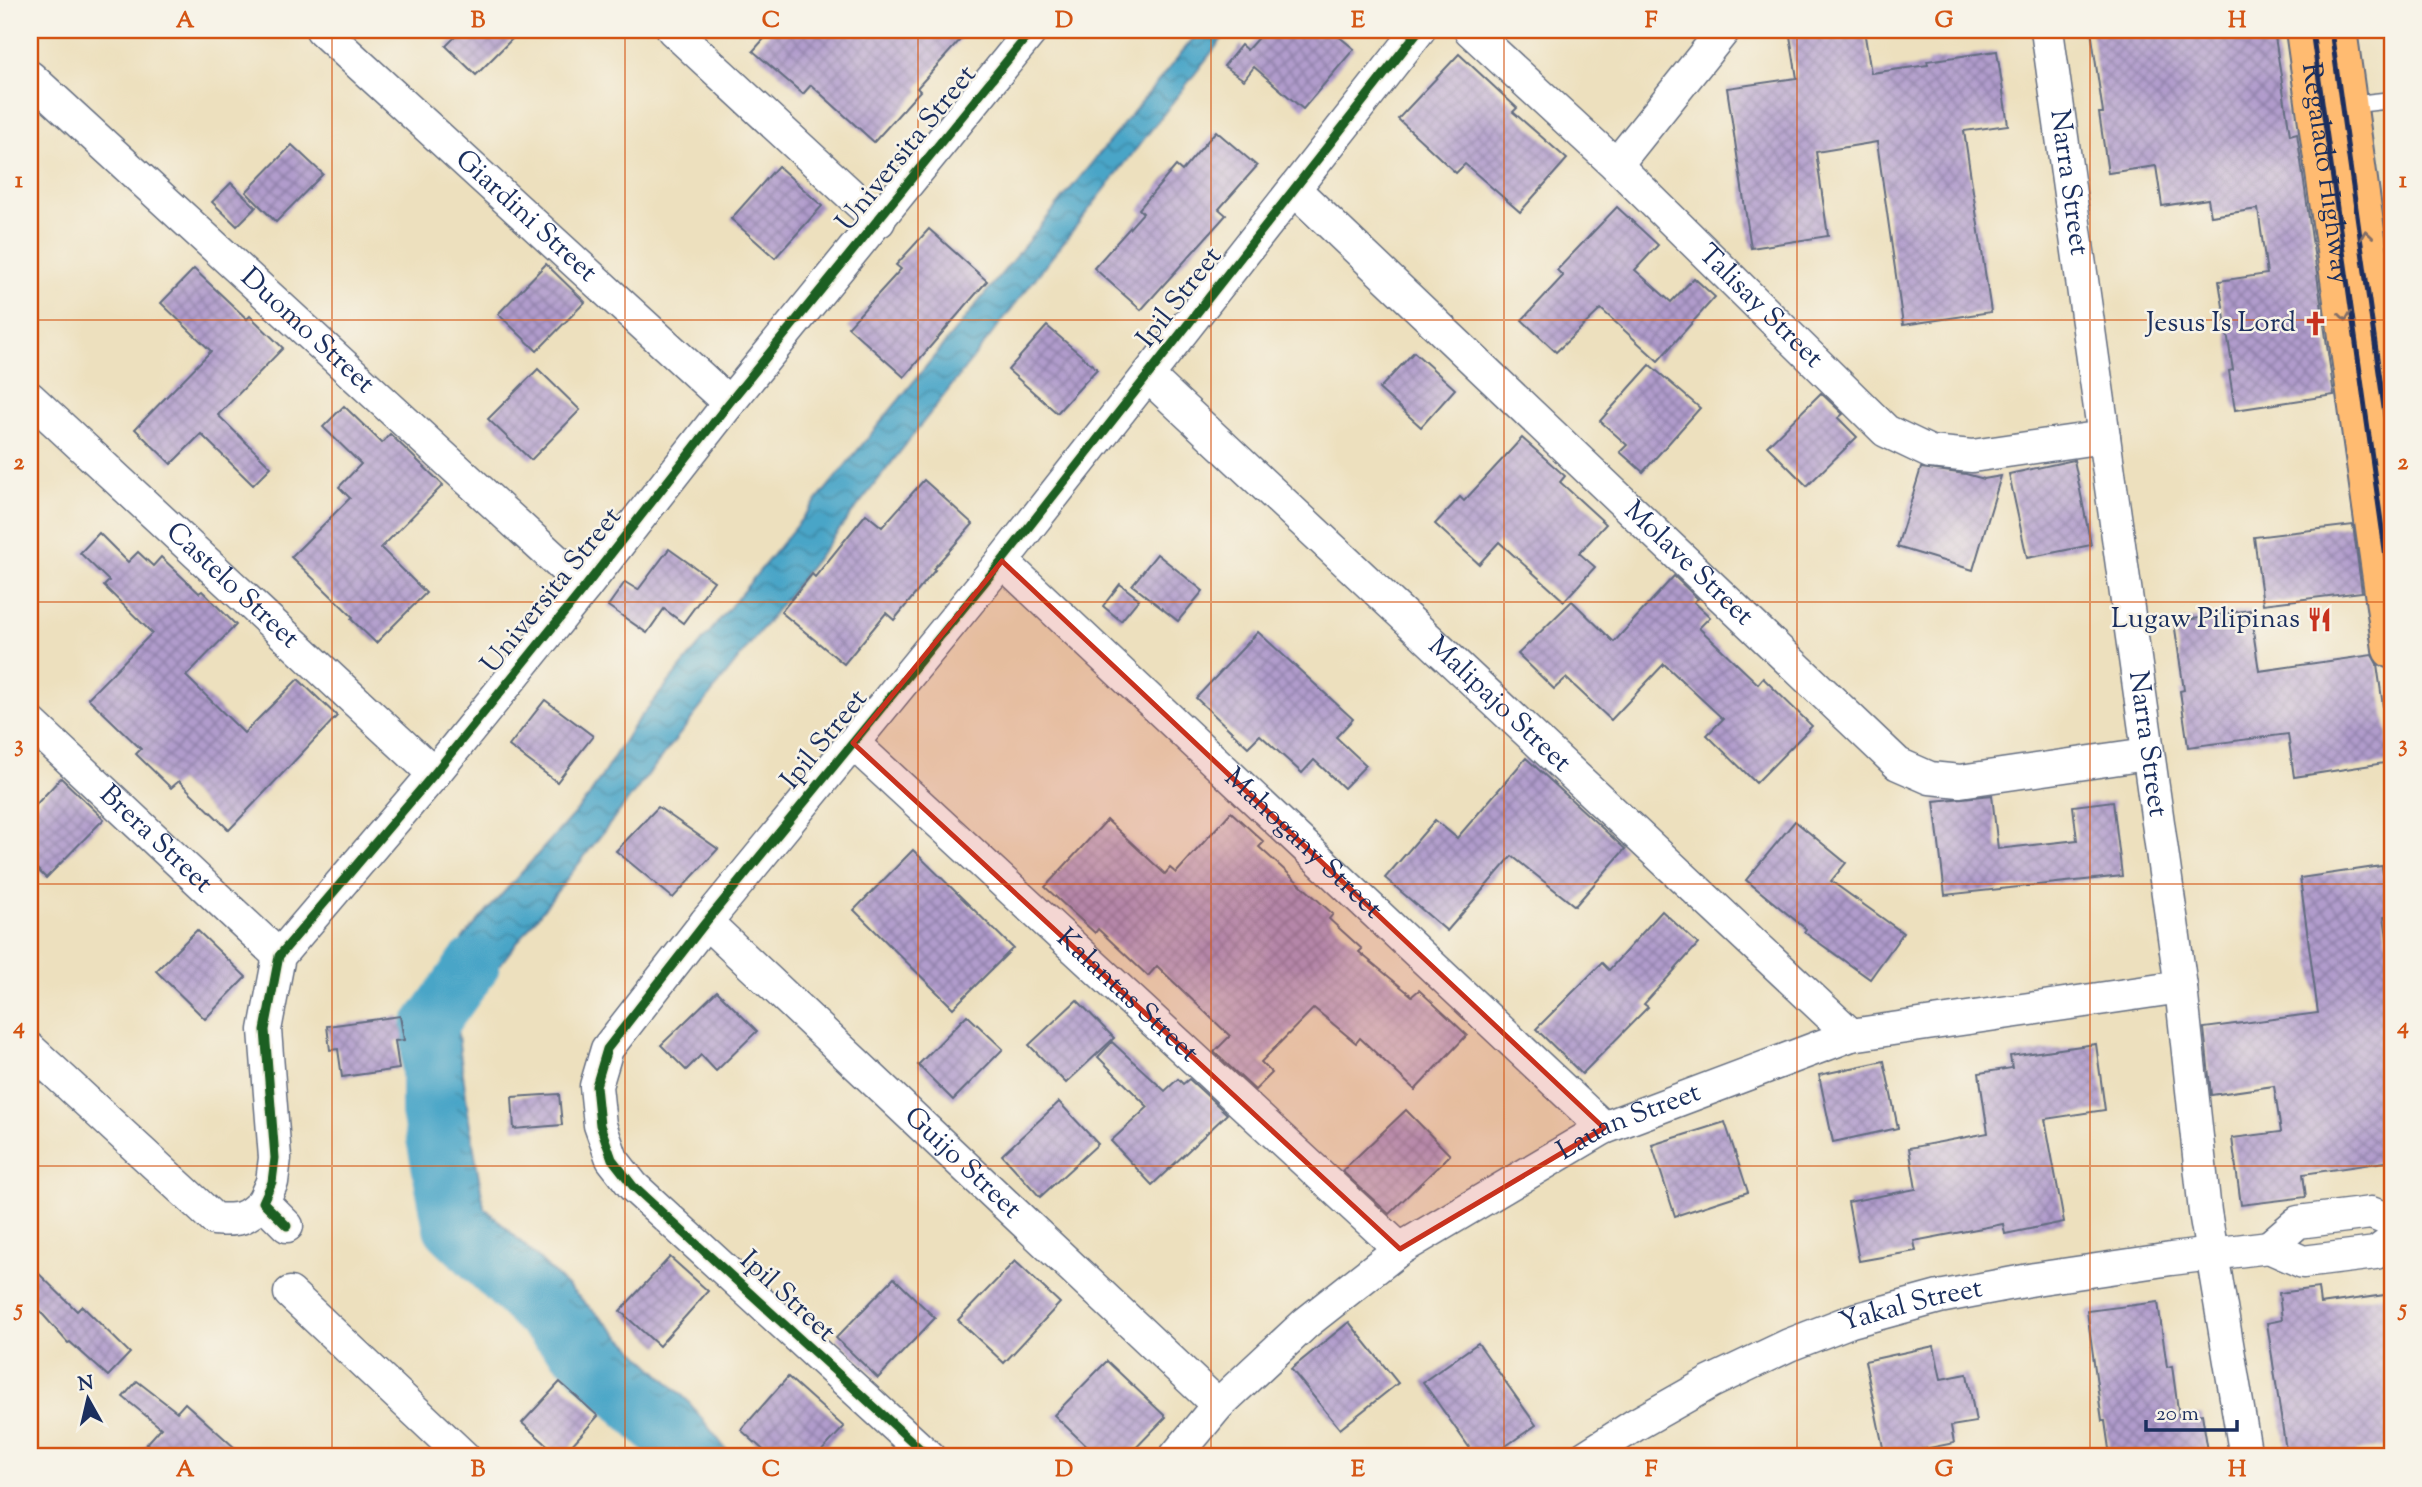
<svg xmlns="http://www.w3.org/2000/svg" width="2422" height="1487" font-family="'Sorts Mill Goudy',serif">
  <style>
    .water { fill: url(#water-waves); stroke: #326a92; stroke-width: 2 }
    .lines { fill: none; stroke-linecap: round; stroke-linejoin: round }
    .river { stroke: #49a5c7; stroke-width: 54 }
    .building { fill: url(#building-cross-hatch) }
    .service-casing { stroke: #646d80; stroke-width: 19 }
    .minor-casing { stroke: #646d80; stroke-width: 35 }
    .primary-casing { stroke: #646d80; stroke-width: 42 }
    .service { stroke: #fff; stroke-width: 16 }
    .minor { stroke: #fff; stroke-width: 32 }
    .primary { stroke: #ffbb71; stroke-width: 38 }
    .rail { stroke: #1b2f5e; stroke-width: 5 }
    .cycleway-casing { stroke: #f7f3e8; stroke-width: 13 }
    .cycleway { stroke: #1b5e20; stroke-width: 9 }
    .oneway { stroke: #826e67 }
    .marked { fill: #c8321e; fill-opacity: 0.2; stroke: #c8321e; stroke-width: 5; stroke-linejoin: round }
    .grid { fill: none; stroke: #d45514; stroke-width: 2; stroke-opacity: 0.55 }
    .labels { text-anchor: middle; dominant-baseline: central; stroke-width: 5; stroke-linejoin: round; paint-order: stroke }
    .street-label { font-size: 28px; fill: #1b2f5e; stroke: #f7f3e8 }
    .poi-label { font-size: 28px; fill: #1b2f5e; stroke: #f7f3e8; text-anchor: end }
    .neatline { fill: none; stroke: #d45514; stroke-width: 2.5 }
    .grid-label { font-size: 23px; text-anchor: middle; font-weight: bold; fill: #d45514 }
  </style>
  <defs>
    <pattern id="water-waves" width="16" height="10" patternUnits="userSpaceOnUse" patternTransform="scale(1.75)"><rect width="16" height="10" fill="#49a5c7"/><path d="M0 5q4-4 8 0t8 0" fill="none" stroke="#3c87a5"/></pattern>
    <pattern id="building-cross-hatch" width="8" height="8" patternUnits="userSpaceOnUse" patternTransform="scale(1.75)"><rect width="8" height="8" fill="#b19ccc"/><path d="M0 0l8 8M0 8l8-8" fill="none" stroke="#8f80a9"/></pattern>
  </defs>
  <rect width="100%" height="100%" fill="#f7f3e8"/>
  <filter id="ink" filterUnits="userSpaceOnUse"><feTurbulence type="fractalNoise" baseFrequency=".0143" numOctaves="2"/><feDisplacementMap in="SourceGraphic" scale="14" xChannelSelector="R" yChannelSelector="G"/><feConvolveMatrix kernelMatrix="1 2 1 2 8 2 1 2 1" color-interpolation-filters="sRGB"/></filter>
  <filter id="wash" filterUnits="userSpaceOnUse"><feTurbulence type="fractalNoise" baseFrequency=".00686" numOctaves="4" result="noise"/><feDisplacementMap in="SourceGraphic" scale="28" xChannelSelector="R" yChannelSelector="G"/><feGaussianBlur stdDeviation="1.57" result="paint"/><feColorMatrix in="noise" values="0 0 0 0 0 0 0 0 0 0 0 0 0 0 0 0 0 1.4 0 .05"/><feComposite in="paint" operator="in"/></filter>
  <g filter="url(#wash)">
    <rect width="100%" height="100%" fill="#ede0be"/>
    <path class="water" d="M1200,30H1229L456,1021L469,1119L484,1207L687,1400L732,1457H689L461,1245L429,1178L431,1016L463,938L588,798L634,725Z"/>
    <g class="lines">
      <path class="river" d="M473,965L428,1028V1112L450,1227L687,1457"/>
    </g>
    <g id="blocks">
      <g class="building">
        <path d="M462,30H521L476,75L446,46Z"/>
        <path d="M772,30H969L917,88L920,91L874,142L811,85L803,94L753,51Z"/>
        <path d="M1265,30H1331L1354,49L1303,109L1254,67L1244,80L1224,66L1241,45L1247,50Z"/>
        <path d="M1789,30H1864L1871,73L1928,65L1927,61L1997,51L2008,125L1964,131L1991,312L1903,325L1877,142L1816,152L1828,236L1751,248L1727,88L1797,78Z"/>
        <path d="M2091,30H2274L2290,135L2297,133L2334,395L2235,410L2229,371L2233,370L2219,281L2267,274L2258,209L2211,216L2208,199L2162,206L2156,166L2108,173L2099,113H2103Z"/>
        <path d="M1459,54L1517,108L1513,112L1567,159L1520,212L1465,164L1456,173L1398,119Z"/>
        <path d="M1216,131L1257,166L1219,209L1226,215L1141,310L1094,268L1143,213L1139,209L1176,166L1182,171Z"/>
        <path d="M292,145L323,174L276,222L246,192Z"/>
        <path d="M778,166L822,206L775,258L731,219Z"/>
        <path d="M231,183L256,207L237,226L212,202Z"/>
        <path d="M1617,207L1658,245L1635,270L1671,302L1694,278L1715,297L1658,361L1601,309L1556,352L1522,320L1563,276L1557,270Z"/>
        <path d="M929,229L987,281L904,377L848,327L901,269L896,265Z"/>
        <path d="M546,264L585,302L537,351L498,314Z"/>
        <path d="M194,269L247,319L250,316L283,348L218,415L271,467L253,485L201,434L171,464L135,429L211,351L161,303Z"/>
        <path d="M1047,326L1097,369L1057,413L1008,370Z"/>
        <path d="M1414,352L1455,389L1421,427L1379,389Z"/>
        <path d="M1650,365L1700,408L1643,472L1620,452L1627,445L1600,421Z"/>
        <path d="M538,369L580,410L531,460L488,419Z"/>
        <path d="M1821,393L1843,414L1838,418L1857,437L1807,486L1767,446Z"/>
        <path d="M344,406L382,443L390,434L443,485L381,548L426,593L376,643L351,619L353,617L291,557L350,498L339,487L361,464L323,427Z"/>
        <path d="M1522,438L1565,476L1560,482L1606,524L1579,553L1595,567L1564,601L1499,542L1479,564L1435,524L1460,497L1464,501Z"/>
        <path d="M2074,460L2091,545L2027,558L2009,474Z"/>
        <path d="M1921,468L1966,474L1984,479L2001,476L1973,570L1897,547Z"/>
        <path d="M924,480L973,524L933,569L935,570L894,620L886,613L844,664L781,612L812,574L815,577L866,514L882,527Z"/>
        <path d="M2353,525L2362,592L2263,604L2254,537Z"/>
        <path d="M99,533L128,562L138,552L153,566L161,557L199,593L202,591L236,625L186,676L244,733L298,679L337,716L229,830L179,781L171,788L136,754L141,749L88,698L152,633L104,586L109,581L80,553Z"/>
        <path d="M669,549L714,581L683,623L664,609L647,633L608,606L625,582L638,590Z"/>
        <path d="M1157,554L1203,591L1178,621L1132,585Z"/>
        <path d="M1674,576L1698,599L1694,602L1710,617L1699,628L1758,684L1763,678L1812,726L1756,783L1707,735L1723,719L1664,664L1611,720L1566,678L1554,689L1518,654L1572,601L1614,642Z"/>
        <path d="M1120,584L1139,599L1121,621L1103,606Z"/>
        <path d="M2250,610L2259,671L2372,655L2377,664L2391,762L2294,777L2288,734L2188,747L2180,691L2184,690L2174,622Z"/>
        <path d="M1258,632L1353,719L1336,737L1366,765L1344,788L1314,760L1302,773L1260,735L1248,747L1196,698Z"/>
        <path d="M545,700L593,736L557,782L509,746Z"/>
        <path d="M1526,758L1625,849L1575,906L1512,856L1447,931L1385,878L1435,820L1457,838Z"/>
        <path d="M61,778L104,819L46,878L30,862V811Z"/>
        <path d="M1992,795L1998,849L2077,840L2073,806L2113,801L2122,876L1945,895L1934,801Z"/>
        <path d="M658,807L718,849L673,898L616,851Z"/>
        <path d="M1231,812L1264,842L1259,847L1333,914L1329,919L1362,949L1359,952L1412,996L1419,990L1467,1035L1415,1090L1360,1038L1356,1043L1314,1008L1261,1062L1272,1073L1255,1090L1214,1052L1230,1036L1157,966L1148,976L1098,929L1095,933L1045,887L1107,820L1165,874L1170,868L1176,873Z"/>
        <path d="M1795,821L1846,863L1831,881L1903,933L1870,979L1804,932L1806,929L1746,880Z"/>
        <path d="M913,850L1013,948L953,1008L854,910Z"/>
        <path d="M2382,866L2390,916L2384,917L2392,970V1161L2303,1174L2306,1197L2241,1205L2232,1138L2281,1132L2274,1086L2211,1095L2204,1028L2318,1013L2300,878Z"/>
        <path d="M1662,911L1698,944L1644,1004L1648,1007L1582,1074L1536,1029L1602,963L1609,970Z"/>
        <path d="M197,930L246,977L205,1019L156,971Z"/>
        <path d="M717,991L757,1031L716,1071L701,1055L686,1070L661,1045Z"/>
        <path d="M1077,1000L1114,1038L1066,1083L1029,1045Z"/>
        <path d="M967,1015L1003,1049L953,1100L918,1065Z"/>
        <path d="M400,1016L404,1040L395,1041L399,1069L342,1077L338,1049L330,1050L327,1026Z"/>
        <path d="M1112,1042L1165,1091L1178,1079L1183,1084L1189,1079L1227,1114L1152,1185L1111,1141L1148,1107L1098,1057Z"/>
        <path d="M2096,1044L2105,1110L2045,1119L2064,1222L2005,1234L2003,1224L1914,1241L1916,1251L1859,1261L1848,1202L1916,1189L1909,1148L1988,1133L1979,1073L2012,1068L2010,1056Z"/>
        <path d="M1884,1061L1898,1128L1833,1142L1819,1075Z"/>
        <path d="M559,1094L562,1125L514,1129L512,1097Z"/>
        <path d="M1059,1102L1098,1144L1040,1197L1002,1155Z"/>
        <path d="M1406,1110L1450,1155L1389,1214L1342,1171Z"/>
        <path d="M1725,1122L1748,1192L1675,1216L1652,1145Z"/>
        <path d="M670,1257L708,1291L659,1346L620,1311Z"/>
        <path d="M1015,1261L1060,1303L1004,1363L958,1320Z"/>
        <path d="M30,1265L77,1311L82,1306L130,1353L108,1376L70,1342L68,1343L30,1300Z"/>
        <path d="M894,1278L935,1318L878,1378L836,1338Z"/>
        <path d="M2318,1288L2320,1304L2392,1294V1446L2356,1451L2357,1457H2287L2267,1323L2282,1320L2279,1293Z"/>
        <path d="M2158,1302L2167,1367L2172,1366L2179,1417L2202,1414L2209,1457H2162L2161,1449L2110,1456L2105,1421H2102L2087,1311Z"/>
        <path d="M1349,1322L1398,1383L1340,1429L1291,1369Z"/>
        <path d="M1478,1343L1536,1425L1490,1457H1476L1423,1382Z"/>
        <path d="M1934,1346L1941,1379L1967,1374L1976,1422L1951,1426L1954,1443L1885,1457L1865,1361Z"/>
        <path d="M1107,1361L1166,1417L1127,1457H1098L1054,1415Z"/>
        <path d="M788,1377L844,1427L816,1457H771L741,1430Z"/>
        <path d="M137,1381L177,1412L185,1403L245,1457H135L161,1428L123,1397Z"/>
        <path d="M560,1382L598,1416L561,1457L522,1423Z"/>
      </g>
    </g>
  </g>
  <g filter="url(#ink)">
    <use href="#blocks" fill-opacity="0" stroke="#646d80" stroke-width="2"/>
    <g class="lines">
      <defs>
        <path id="service" d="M2347,105L2392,100"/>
        <g id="minor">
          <path id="s1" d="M322,30L729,403"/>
          <path d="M673,30L879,221"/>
          <path id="s2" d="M1470,30L1616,165L1886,431L1930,452L1972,456L2104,437"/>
          <path id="s3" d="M2047,30L2181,987L2205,1212L2246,1457"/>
          <path id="s4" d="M30,77L585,587"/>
          <path d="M1616,165L1724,30"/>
          <path id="s5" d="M1294,189L1898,764L1930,778L1960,781L2147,754"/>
          <path id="s6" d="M1148,376L1851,1035"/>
          <path id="s7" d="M30,398L434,774"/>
          <path id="s8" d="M1002,561L1604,1128"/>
          <path id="s9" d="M30,722L279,956"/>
          <path id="s10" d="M853,743L1400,1249"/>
          <path id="s11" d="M706,922L1218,1405"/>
          <path d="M30,1049L214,1219C239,1221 246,1219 263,1202"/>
          <path d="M287,1226L263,1202L272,1182L275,1158L265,1030L279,956L434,774L585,587L729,403L1032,30"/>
          <path d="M2269,1247L2298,1222L2371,1213L2392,1221"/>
          <path d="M290,1293L464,1457"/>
          <path d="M929,1457L633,1186L612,1159L600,1125L596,1086L607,1049L706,922L1002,561L1419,30"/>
          <path id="s12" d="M1175,1457L1218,1405L1306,1323L1400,1249L1604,1128L1851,1035L2181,987"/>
          <path id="s13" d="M1585,1457L1635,1425L1711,1382L1789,1345L1851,1321L1939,1297L2035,1279L2171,1259L2269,1247L2303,1262L2376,1253L2392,1241"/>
        </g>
        <g id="primary">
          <path id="s14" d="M2305,30L2392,649"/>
          <path d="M2337,30L2392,424"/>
        </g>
      </defs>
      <use href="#service" class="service-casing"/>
      <use href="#minor" class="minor-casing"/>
      <use href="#primary" class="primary-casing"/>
      <use href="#service" class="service"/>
      <use href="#minor" class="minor"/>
      <use href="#primary" class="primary"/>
      <g class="rail">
        <path d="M2312,30L2392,600"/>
        <path d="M2331,30L2392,465"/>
      </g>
      <defs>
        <g id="cycleway">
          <path d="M287,1226L263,1202L272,1182L275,1158L265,1030L279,956L434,774L585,587L729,403L1032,30"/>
          <path d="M929,1457L633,1186L612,1159L600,1125L596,1086L607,1049L706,922L1002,561L1419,30"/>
        </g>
      </defs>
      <use href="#cycleway" class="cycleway-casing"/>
      <use href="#cycleway" class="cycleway"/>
    </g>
    <defs><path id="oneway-chevron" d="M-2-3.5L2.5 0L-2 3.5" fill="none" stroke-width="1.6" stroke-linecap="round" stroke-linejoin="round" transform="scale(1.75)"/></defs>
    <g class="oneway">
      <use href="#oneway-chevron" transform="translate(2366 235) rotate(-98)"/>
      <use href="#oneway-chevron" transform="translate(2345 316) rotate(82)"/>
    </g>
  </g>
  <path class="marked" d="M1002,561L1604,1128L1400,1249L853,743Z"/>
  <path class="grid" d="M332,30V1457M625,30V1457M918,30V1457M1211,30V1457M1504,30V1457M1797,30V1457M2090,30V1457M30,320H2392M30,602H2392M30,884H2392M30,1166H2392"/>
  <defs>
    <symbol id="church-bare" viewBox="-9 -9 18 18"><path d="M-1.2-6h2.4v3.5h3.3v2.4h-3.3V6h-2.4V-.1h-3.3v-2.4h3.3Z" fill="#c8321e" stroke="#f7f3e8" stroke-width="2.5" paint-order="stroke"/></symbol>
    <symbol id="restaurant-bare" viewBox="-9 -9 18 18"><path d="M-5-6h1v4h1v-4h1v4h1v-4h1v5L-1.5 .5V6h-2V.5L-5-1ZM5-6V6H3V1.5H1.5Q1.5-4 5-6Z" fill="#c8321e" stroke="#f7f3e8" stroke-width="2.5" paint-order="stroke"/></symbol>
  </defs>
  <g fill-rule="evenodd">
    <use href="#church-bare" x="2298" y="306" width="35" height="35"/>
    <use href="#restaurant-bare" x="2302" y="602" width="35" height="35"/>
  </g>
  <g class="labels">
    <g class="street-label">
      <text transform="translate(907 149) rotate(-51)">Universita Street</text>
      <text stroke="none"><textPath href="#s14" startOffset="145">Regalado Highway</textPath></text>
      <text stroke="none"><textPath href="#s3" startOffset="154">Narra Street</textPath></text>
      <text stroke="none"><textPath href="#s1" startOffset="276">Giardini Street</textPath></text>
      <text transform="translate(1180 298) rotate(-52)">Ipil Street</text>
      <text stroke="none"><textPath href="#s2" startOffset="401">Talisay Street</textPath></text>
      <text stroke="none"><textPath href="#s4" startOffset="376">Duomo Street</textPath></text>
      <text stroke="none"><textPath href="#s5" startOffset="544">Molave Street</textPath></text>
      <text stroke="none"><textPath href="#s7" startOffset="276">Castelo Street</textPath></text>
      <text transform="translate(552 591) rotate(-51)">Universita Street</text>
      <text stroke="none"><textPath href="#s6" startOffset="481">Malipajo Street</textPath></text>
      <text transform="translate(825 740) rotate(-51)">Ipil Street</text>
      <text stroke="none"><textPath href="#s3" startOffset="721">Narra Street</textPath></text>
      <text stroke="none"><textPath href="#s9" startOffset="172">Brera Street</textPath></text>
      <text stroke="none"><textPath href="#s8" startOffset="413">Mahogany Street</textPath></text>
      <text stroke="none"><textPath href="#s10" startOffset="373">Kalantas Street</textPath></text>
      <text stroke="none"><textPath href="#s12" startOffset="570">Lauan Street</textPath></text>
      <text stroke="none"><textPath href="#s11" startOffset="352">Guijo Street</textPath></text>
      <text transform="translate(787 1297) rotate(43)">Ipil Street</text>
      <text stroke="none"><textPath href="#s13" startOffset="362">Yakal Street</textPath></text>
    </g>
    <g class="poi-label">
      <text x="2296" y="324">Jesus Is Lord</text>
      <text x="2300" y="620">Lugaw Pilipinas</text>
    </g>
  </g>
  <rect width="2422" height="1487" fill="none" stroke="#f7f3e8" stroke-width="77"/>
  <g transform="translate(88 1399) rotate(352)" stroke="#f7f3e8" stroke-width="5" paint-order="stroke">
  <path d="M0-5L12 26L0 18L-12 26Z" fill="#1b2f5e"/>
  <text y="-10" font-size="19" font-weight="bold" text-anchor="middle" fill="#1b2f5e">N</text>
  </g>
  <path d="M2146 1420v10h91v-10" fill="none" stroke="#1b2f5e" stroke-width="3.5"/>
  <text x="2156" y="1420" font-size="21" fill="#1b2f5e" stroke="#f7f3e8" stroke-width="5" paint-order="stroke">20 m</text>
  <rect x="38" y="38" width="2346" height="1410" class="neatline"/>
  <g class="grid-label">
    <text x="185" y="27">A</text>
    <text x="478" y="27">B</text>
    <text x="771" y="27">C</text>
    <text x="1064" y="27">D</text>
    <text x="1358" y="27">E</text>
    <text x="1651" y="27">F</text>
    <text x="1944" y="27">G</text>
    <text x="2237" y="27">H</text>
    <text x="19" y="187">1</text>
    <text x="2403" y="187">1</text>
    <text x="19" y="469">2</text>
    <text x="2403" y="469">2</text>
    <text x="19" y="751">3</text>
    <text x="2403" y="751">3</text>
    <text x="19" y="1033">4</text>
    <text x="2403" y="1033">4</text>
    <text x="19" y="1315">5</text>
    <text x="2403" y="1315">5</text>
    <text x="185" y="1476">A</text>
    <text x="478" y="1476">B</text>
    <text x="771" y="1476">C</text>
    <text x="1064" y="1476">D</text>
    <text x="1358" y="1476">E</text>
    <text x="1651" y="1476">F</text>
    <text x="1944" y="1476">G</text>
    <text x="2237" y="1476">H</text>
  </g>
</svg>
